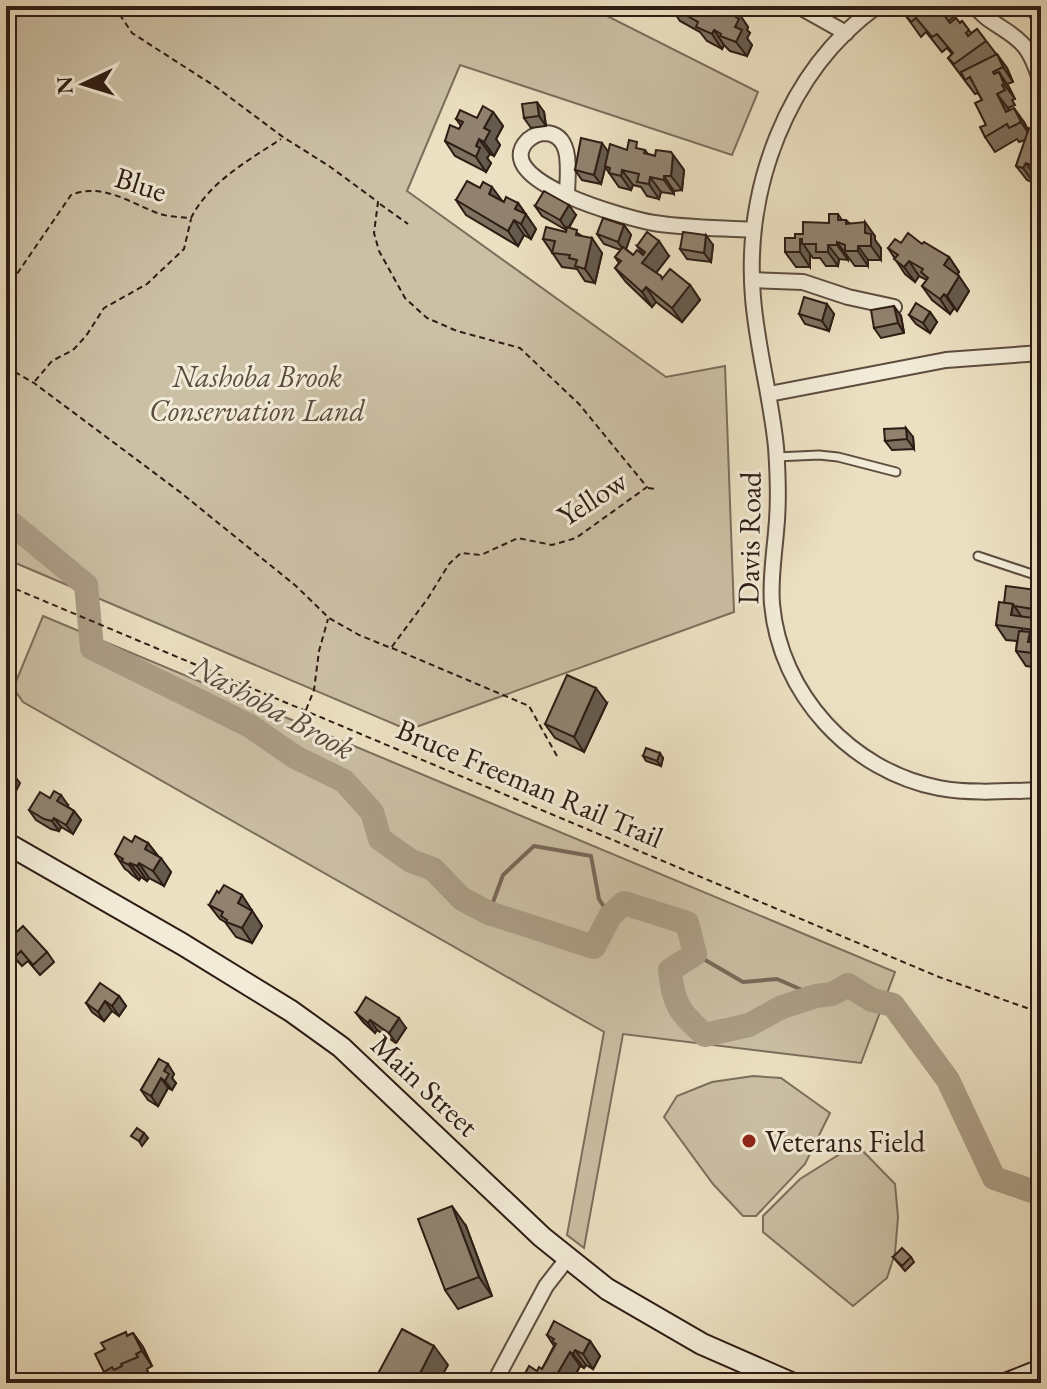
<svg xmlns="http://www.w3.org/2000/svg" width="1047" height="1389" font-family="'EB Garamond',serif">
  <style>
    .green { fill: #cbbfa4; stroke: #7c6e5c; stroke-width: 2 }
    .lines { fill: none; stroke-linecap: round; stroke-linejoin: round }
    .stream { stroke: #796958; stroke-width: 4 }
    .river { stroke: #ab9d86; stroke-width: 24 }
    .lane-casing { stroke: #5d4d3f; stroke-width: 11 }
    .street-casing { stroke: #5d4d3f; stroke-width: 18 }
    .secondary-casing { stroke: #2e1c14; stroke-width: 24 }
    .path { stroke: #2e1c14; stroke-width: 2; stroke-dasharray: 6 4; stroke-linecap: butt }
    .lane { stroke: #f2ebd7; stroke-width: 7 }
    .street { stroke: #f2ebd7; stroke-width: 14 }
    .secondary { stroke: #f2ebd7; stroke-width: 20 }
    .wall { fill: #7c705f; stroke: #2e1c14; stroke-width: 2 }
    .shaded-wall { fill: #655b4d; stroke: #2e1c14; stroke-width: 2 }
    .building { fill: #90826e; stroke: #2e1c14; stroke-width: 2 }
    .poi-dot { fill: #8f2418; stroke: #f2ebd7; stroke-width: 3 }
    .labels { text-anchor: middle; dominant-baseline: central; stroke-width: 6; stroke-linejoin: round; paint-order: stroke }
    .street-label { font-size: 30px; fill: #2e1c14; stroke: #f2ebd7 }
    .park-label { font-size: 30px; font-style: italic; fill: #5d4d3f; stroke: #f2ebd7 }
    .poi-label { font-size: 30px; fill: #2e1c14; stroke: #f2ebd7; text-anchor: start }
    .water-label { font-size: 32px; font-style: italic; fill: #5a493c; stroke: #f2ebd7 }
  </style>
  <rect width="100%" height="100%" fill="#ebe0c1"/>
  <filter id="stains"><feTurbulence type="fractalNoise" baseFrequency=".0025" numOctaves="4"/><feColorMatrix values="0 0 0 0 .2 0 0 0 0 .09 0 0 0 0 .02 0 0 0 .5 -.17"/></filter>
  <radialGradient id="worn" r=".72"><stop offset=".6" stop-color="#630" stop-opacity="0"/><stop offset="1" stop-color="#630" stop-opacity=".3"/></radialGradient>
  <g class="green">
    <path d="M6,6H609L607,16L758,92L732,155L460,65L407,191L666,377L725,366L734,612L408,730L6,559Z"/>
    <path d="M43,616L895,972L861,1063L623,1034L584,1248L567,1235L604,1032L23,702L16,692L15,684Z"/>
    <path d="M753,1076L781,1078L830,1113L805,1164L756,1216H743L713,1184L664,1117L677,1096L712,1082Z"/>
    <path d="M856,1144L895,1184L898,1217L895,1253L887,1278L853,1306L763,1232V1216L800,1179Z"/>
  </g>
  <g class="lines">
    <g class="stream">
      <path d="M489,913L503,875L534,846L591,856L599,899L610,916"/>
      <path d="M695,954L743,982L777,979L816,996"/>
    </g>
    <path class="river" d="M6,519L86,585L92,648L250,726L295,757L344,781L372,812L380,839L411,861L433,869L462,899L489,913L594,947L610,916L624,903L687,923L695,954L670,970C673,1003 679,1013 705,1035L749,1025L782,1007L816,996L832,994L848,985L872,1000L893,1005L948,1080L994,1178L1041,1194"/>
    <defs>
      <g id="lane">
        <path d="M776,457L819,455L838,457L896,472"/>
        <path d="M978,556L1041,577"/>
      </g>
      <g id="street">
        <path d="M798,6L846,33"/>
        <path d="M877,6C786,72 744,189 753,298C757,348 771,397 776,447C778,475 779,504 776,532C774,556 770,580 772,604C780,694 851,771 939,788C972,794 1007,791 1041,790"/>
        <path d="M975,6C988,24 1011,29 1025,47C1033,57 1037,70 1041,82"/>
        <path d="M567,195C567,176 575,134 545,133C539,133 533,136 528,140C487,181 630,219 654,223C686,228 720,228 753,230"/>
        <path d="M752,280L803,282L848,297L894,307"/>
        <path d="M769,394L946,360L1041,353"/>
        <path d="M494,1383L546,1286L567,1259"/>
      </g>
      <g id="secondary">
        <path d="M6,843L182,944L291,1011L341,1047L542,1237L607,1289L702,1344L791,1383"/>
        <path d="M1008,1383L1041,1370"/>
      </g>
    </defs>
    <use href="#lane" class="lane-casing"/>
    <use href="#street" class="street-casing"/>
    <use href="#secondary" class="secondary-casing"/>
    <g class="path">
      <path d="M380,204L408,224"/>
      <path d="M6,290L71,195C102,182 130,203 160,214C170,217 181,217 191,218C209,182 249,160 281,139"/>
      <path d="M6,367L34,383L180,492L296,586L329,618L359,635L391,648L428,598L449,564L461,553L481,555L518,538L552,545L576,538L647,487L579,404L520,348L457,331L427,318L405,298L379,251L374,233L378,202L329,166L283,137L216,87L132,33L114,6"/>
      <path d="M35,381L52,361L73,350L86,336L104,308L147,284L184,249L191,219"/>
      <path d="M648,488L655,489"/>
      <path d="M6,585L939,977L1041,1013"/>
      <path d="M392,648L529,706L557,756"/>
      <path d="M306,710L314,690L319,651L328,619"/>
    </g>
    <use href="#lane" class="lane"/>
    <use href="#street" class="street"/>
    <use href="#secondary" class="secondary"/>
  </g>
  <g class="wall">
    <path d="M670,6H739L737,12L748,27L747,30L750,33L747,38L752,45L747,56L730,51L724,45L722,49L707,41L700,32L680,21Z"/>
    <path d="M917,6H948L955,16L949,21L950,23H960L962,21L971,33L977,29L1007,68L1013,82L1007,84L1015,99L1012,100L1015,105L1008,108L1009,110L1024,122L1028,130L1041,133V180L1036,178L1034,183L1027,180L1016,166L1025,140L1019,142L1017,139L995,152L985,137L986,125L982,100L978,93L975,94L948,58L952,54L947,48L942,52L926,32L921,37L906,16Z"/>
    <path d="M1008,6H1041V32L1036,25L1040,23L1038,20L1035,23L1022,8L1015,14Z"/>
    <path d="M493,112L503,126L496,139L500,145L494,156L490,154L487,158L491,163L486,172L455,156L445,141L459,129L461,126L456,119L477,118Z"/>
    <path d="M544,112L546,126L531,128L524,118Z"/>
    <path d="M627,150H645L648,154L655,156L673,155L684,170L682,190L674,191V194L661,192L659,199L647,196L641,187L633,185L631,190L619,187L605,167L601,184L582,180L575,170Z"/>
    <path d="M456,200L502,201L518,203L536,229L531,239L524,235L518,246L466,215Z"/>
    <path d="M535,206L576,215L569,228L582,236L602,253L595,283L585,281L577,269L562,267L543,239L566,232V230L542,216Z"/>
    <path d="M838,214L842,220H846L849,223L875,236V240L881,248V260H868V266H855L848,257V260L839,259L838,266H826L820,258H813L810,254V267H796L785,252L795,238L829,223Z"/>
    <path d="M624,225L631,235L626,249L633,255L643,254L637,246L669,256L656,273L663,278L690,285L700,300L682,322L656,302L652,307L626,282L615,268L619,263L615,257L621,250L604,244L597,234Z"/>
    <path d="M901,243L922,244L949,257L959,272L957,275L969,291L957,311L954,308L950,314L932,300L922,286L927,280L919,276L915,282L905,274L888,248Z"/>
    <path d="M713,245L711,262L687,259L680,249Z"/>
    <path d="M930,312L937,322L930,333L916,324L909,315Z"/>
    <path d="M799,314H834L829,331L805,324Z"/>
    <path d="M901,316L904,333L881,338L874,328Z"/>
    <path d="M913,437L914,449L892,450L885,441Z"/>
    <path d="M1036,590L1041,598L1040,619H1041V668L1026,666L1016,651L1017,641L1006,640L996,625L1004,603Z"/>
    <path d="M607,703L584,752L555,738L545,724Z"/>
    <path d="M643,756L663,758L661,766L646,761Z"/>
    <path d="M50,798L68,805L67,806L74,811L81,820L73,834L61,827L59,831L51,829L36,820L29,810Z"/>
    <path d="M132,842L148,843L171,872L164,886L149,878L147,881L141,877L139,880L132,875L128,871L125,869L115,854Z"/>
    <path d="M209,905L252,910V911L262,926L252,943L236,937L225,922L220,919Z"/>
    <path d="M6,942L47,952L54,962L40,975L28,961L22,966L6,948Z"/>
    <path d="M119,996L126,1006L119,1016L112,1011L104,1021L92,1012L86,1003Z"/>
    <path d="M356,1013L406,1028L396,1043L377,1030L375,1033L363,1022Z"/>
    <path d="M159,1059L174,1074L172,1078L176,1083L172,1090L168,1088L158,1106L148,1100L141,1090Z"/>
    <path d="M466,1226L492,1296L458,1309L445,1290Z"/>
    <path d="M893,1257H911L914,1262L905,1271Z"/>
    <path d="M133,1333L143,1347L152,1366L147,1369L148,1372L131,1379L132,1381L128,1383L122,1382L112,1383L104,1372L128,1335Z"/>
    <path d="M547,1335L590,1341L600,1356L593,1369L586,1365L584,1368L580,1366L571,1383H522L521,1381L542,1369L554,1346Z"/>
  </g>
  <g class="shaded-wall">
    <path d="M717,6H719L728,18L715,9Z"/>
    <path d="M722,6H739L733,21Z"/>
    <path d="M738,12L748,27L747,30L750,33L747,38L752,45L747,56L736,42V17Z"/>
    <path d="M714,30L724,45L722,49L712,34Z"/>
    <path d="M997,54L1007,68L1013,82L1003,67Z"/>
    <path d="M999,72L1009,87L1015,99L1004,84Z"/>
    <path d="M997,94L1008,108L1016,126L1006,112Z"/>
    <path d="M537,102L544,112L546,126L539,116Z"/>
    <path d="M1014,108L1024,122L1031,137L1021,122Z"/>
    <path d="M493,112L503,126L496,139L500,145L494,156L484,142V128Z"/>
    <path d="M479,139L490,154L487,158L491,163L486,172L476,157V146Z"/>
    <path d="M602,143L609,153L601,184L594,175Z"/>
    <path d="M673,155L684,170L682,190L671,176Z"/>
    <path d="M1026,163L1036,178L1034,183L1023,168Z"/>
    <path d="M622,170L633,185L631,190L621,176Z"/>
    <path d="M664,176L674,191V194L664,180Z"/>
    <path d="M650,177L661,192L659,199L649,184Z"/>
    <path d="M492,187L503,202L489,194Z"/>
    <path d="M518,203L536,229L531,239L521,224L515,209Z"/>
    <path d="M569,205L576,215L567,230L560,220Z"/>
    <path d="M514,220L524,235L518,246L508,231Z"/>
    <path d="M865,222L875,236V240L881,248V260L871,246L865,233Z"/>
    <path d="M624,225L631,235L625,252L618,242Z"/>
    <path d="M706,235L713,245L711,262L704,253Z"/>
    <path d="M592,238L602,253L595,283L585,269Z"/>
    <path d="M800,239L810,254V267L800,252Z"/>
    <path d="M659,241L669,256L652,278L642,263Z"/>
    <path d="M837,242L848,257V260L837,245Z"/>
    <path d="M828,245L839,259L838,266L828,252Z"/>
    <path d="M858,246L868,260V266L858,251Z"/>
    <path d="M949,257L959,272L954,279L944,265Z"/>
    <path d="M909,261L919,276L915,282L904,267Z"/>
    <path d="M959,276L969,291L957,311L947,296Z"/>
    <path d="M690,285L700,300L682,322L672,308Z"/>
    <path d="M646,287L656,302L652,307L642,292Z"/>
    <path d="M944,294L954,308L950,314L940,299Z"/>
    <path d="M827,304L834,314L829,331L822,321Z"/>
    <path d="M894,306L901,316L904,333L898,323Z"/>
    <path d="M930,312L937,322L930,333L923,323Z"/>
    <path d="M906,428L913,437L914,449L907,439Z"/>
    <path d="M1036,590L1041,598L1040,619L1033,609Z"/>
    <path d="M1013,604L1023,619L1022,629L1011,615Z"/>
    <path d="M1030,632L1040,647L1028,642Z"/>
    <path d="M596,688L607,703L584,752L574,737Z"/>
    <path d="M660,753L663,758L661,766L657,761Z"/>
    <path d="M13,774L20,783L11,801L6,794V787Z"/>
    <path d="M61,795L68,805L64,810L57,801Z"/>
    <path d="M74,811L81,820L73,834L66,825Z"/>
    <path d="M54,818L61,827L59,831L52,821Z"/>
    <path d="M148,843L159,858L145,849Z"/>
    <path d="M161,858L171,872L164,886L153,871Z"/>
    <path d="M130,863L141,877L139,880L129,865Z"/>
    <path d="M139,863L149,878L147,881L137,866Z"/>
    <path d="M242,895L262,926L252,943L242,928L238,903Z"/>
    <path d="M119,996L126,1006L119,1016L112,1006Z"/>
    <path d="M105,1001L112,1011L104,1021L98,1012Z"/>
    <path d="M399,1018L406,1028L396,1043L389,1033Z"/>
    <path d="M370,1020L377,1030L375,1033L368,1023Z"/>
    <path d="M168,1064L174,1074L172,1078L176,1083L172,1090L165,1081L164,1071Z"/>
    <path d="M161,1078L168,1088L158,1106L151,1096Z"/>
    <path d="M144,1133L148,1138L142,1146L139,1141Z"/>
    <path d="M452,1206L466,1226L492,1296L479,1277Z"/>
    <path d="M133,1333L143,1347L152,1366L142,1351Z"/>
    <path d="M590,1341L600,1356L593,1369L583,1354Z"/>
    <path d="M434,1346L448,1365L438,1383H415Z"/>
    <path d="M575,1350L586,1365L584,1368L573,1354Z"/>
    <path d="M570,1352L580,1366L571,1383H557L556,1376Z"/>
  </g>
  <g class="building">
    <path d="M670,6H717L715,9L723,13L726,6L738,12L736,17L739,19L735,27L742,30L736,42L720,36L721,34L714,30L712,34L696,27L698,22Z"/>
    <path d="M917,6H940L938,7L950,23L956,18L960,23L962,21L969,30L966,33L968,36L977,29L986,41L954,64L948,58L953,53L937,34L932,37L916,18L911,22L906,16Z"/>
    <path d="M1032,6H1041V18L1039,20L1031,10L1034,8Z"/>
    <path d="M1041,22V31L1036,25Z"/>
    <path d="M997,54L1003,67L993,72L994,74L999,72L1004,84L1002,85L1005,90L997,94L1006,112L1014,108L1021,122L1009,128L1007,124L985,137L980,127L986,125L975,103L982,100L970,77L965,80L961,72Z"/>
    <path d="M537,102L539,116L524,118L522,104Z"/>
    <path d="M483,106L493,112L484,128L490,131L484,142L479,139L476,146L480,148L476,157L445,141L450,125L459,129L463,122L456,119L460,110L477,118Z"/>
    <path d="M1029,128L1041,133L1038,143L1041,144V169L1026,163L1023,168L1016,166Z"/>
    <path d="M581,138L602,143L594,175L575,170Z"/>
    <path d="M629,140L637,142L636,148L645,150L644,153L655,156L656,150L671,152L673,155L671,176H664V180L650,177L649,184L637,182L639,174L622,170L621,176L609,173L610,168L605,166L610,144L627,150Z"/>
    <path d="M467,181L480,188L483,182L492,187L489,194L504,202L506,197L518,203L515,209L526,214L521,224L514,220L508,231L456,200Z"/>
    <path d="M544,191L569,205L560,220L535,206Z"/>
    <path d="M829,214H838V220H846V224L865,222V233L871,234V246H858V251H845V245L837,242V245H828V252H816V244H802V239H800V252H785V238H795V234H803V222L829,223Z"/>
    <path d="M603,218L624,225L618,242L597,234Z"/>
    <path d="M546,227L566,232L567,227L577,230L576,235L592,238L585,269L575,266L577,260L569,258L570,255L552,253L555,241L543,239Z"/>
    <path d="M647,232L659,241L642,263L661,276L662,279L670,269L690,285L672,308L646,287L642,292L615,268L621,261L615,257L623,247L633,255L637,250L643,255L645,252L637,246Z"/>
    <path d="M683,232L706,235L704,253L680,249Z"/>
    <path d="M908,233L922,244L924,242L949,257L944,265L959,276L947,296L944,294L940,299L922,286L928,278L921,272L923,269L909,261L904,267L894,259L898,255L888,248L895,239L901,243Z"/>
    <path d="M804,297L827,304L822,321L799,314Z"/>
    <path d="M916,303L930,312L923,323L909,315Z"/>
    <path d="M894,306L898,323L874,328L871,310Z"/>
    <path d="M906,428L907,439L885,441L884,429Z"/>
    <path d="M1006,586L1036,590L1033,609L1014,606L1013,604L1004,603Z"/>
    <path d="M999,602L1013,604L1011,615L1041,619V654L1016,651L1019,631L1030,632L1028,642H1033L1035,630L996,625Z"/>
    <path d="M567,675L596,688L574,737L545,724Z"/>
    <path d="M646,748L660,753L657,761L643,756Z"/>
    <path d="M6,770L13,774L6,787Z"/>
    <path d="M54,791L61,795L57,801L74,811L66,825L54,818L52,821L44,819L29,810L40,792L50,798Z"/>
    <path d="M135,836L148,843L145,849L161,858L153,871L139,863L137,866L130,863L129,865L121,861L123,859L115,854L124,837L132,842Z"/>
    <path d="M224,885L242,895L238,903L252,911L242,928L226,922L227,920L221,916L223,912L209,905L217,891L219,893Z"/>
    <path d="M23,926L47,952L33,965L21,951L15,957L6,947V942Z"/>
    <path d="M100,983L119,996L112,1006L105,1001L98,1012L86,1003Z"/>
    <path d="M366,997L399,1018L389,1033L370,1020L368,1023L356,1013Z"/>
    <path d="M159,1059L168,1064L164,1071L169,1074L165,1081L161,1078L151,1096L141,1090Z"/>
    <path d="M137,1128L144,1133L139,1141L131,1136Z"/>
    <path d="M452,1206L479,1277L445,1290L418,1219Z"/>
    <path d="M902,1248L911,1257L902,1266L893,1257Z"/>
    <path d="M554,1321L590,1341L583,1354L575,1350L573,1354L570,1352L556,1376L560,1378L557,1383H525L521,1381L529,1366L537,1371L539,1367L542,1369L556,1344L552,1342L554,1339L547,1335Z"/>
    <path d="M402,1329L434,1346L415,1383H373Z"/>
    <path d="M126,1332L127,1336L133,1333L142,1351L136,1354L138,1357L121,1364L122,1366L114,1370L112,1367L104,1372L95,1354L105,1349L101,1343Z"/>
    <path d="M62,1373L67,1383H45Z"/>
  </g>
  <circle class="poi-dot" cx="749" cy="1141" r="8"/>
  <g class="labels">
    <g class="street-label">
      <text transform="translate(141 184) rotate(18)">Blue</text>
      <text transform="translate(592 498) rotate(-33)">Yellow</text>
      <text transform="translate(749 538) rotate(-89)">Davis Road</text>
      <text transform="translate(530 783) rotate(23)">Bruce Freeman Rail Trail</text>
      <text transform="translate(425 1085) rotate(43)">Main Street</text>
    </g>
    <g class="park-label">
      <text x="257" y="376">Nashoba Brook<tspan x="257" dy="34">Conservation Land</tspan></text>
    </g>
    <g class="poi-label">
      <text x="765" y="1141">Veterans Field</text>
    </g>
    <g class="water-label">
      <text transform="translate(273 707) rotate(29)">Nashoba Brook</text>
    </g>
  </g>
  <rect width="1047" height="1389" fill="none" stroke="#ebe0c1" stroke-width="32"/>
  <rect x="8" y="8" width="1031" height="1373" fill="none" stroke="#2e1c14" stroke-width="4"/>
  <rect x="16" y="16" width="1015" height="1357" fill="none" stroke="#2e1c14" stroke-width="2"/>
  <g transform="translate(84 84) rotate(266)" stroke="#f2ebd7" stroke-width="6" paint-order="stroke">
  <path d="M0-6L14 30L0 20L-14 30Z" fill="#2e1c14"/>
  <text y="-12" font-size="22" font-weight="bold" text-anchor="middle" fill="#2e1c14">N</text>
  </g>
  <rect width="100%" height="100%" filter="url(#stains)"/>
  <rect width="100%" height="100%" fill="url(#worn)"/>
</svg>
